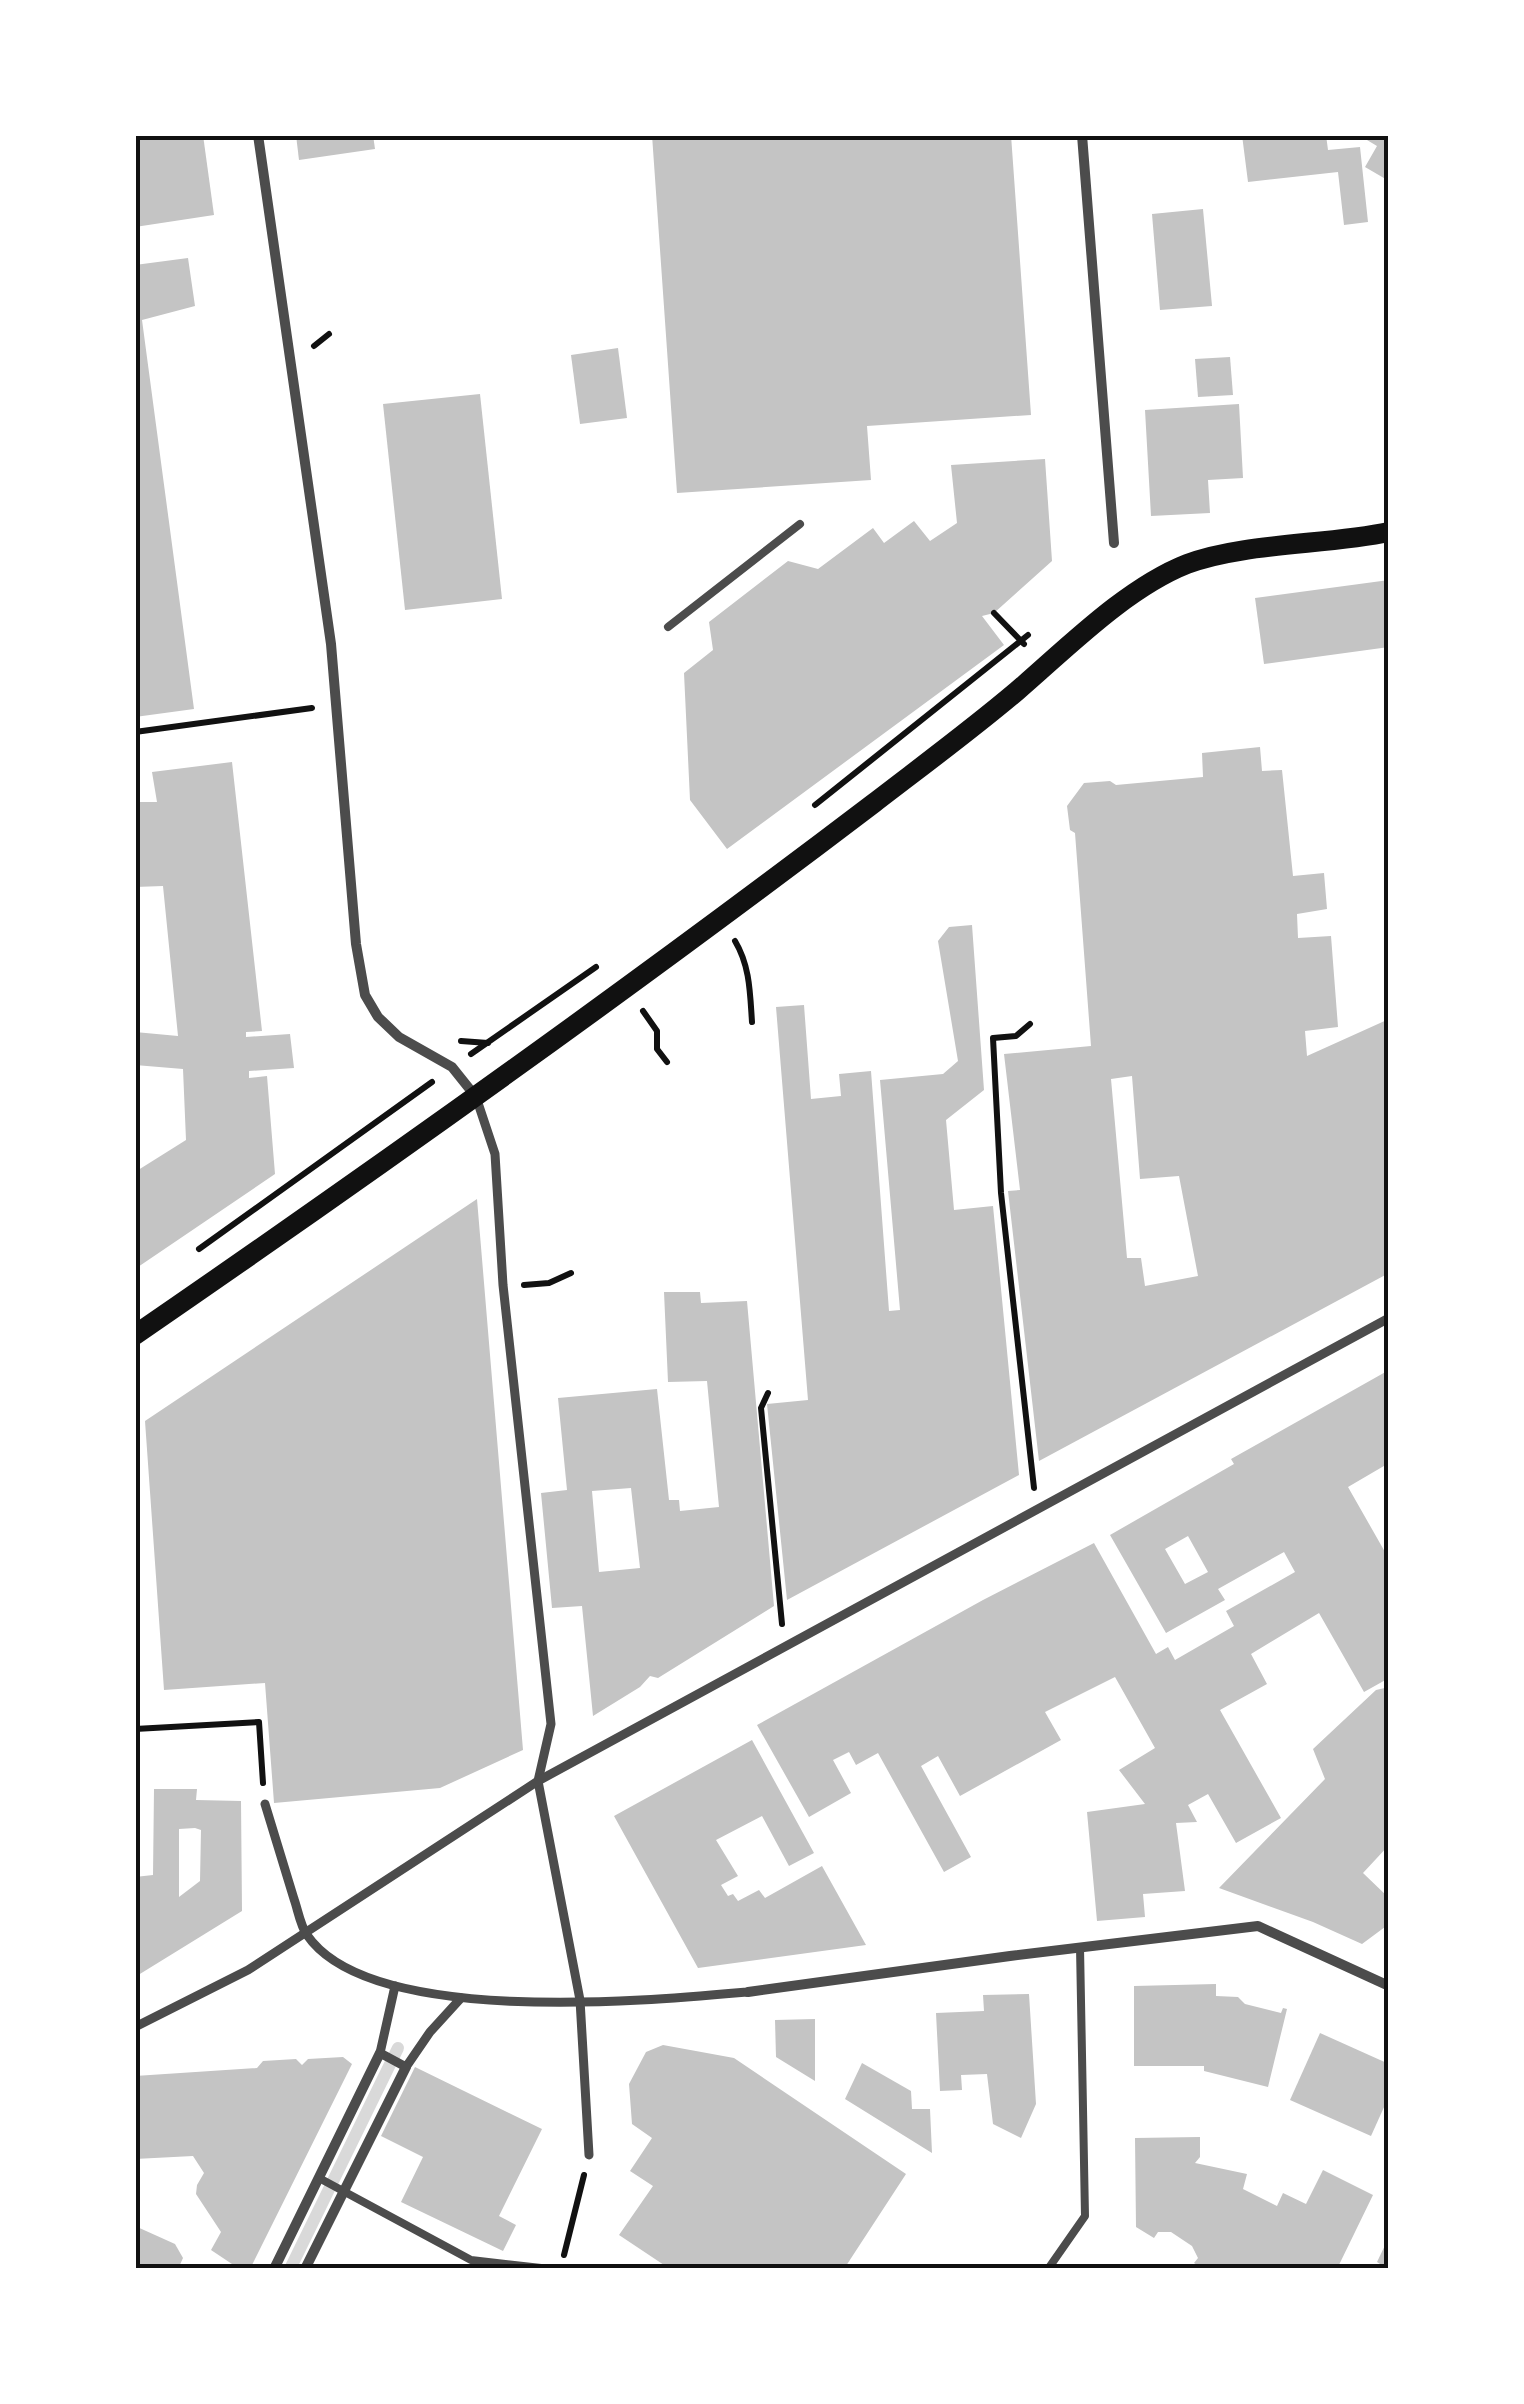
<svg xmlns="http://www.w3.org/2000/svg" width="1524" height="2404" font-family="'IBM Plex Sans',sans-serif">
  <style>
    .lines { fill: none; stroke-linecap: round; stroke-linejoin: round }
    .stream { stroke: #d9d9d9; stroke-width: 12 }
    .building { fill: #c4c4c4; fill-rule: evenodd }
    .path { stroke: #111; stroke-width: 6 }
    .service { stroke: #4c4c4c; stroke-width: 8 }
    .pedestrian { stroke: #4c4c4c; stroke-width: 9 }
    .minor { stroke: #4c4c4c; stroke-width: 10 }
    .secondary { stroke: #111; stroke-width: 20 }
    .neatline { fill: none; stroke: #111; stroke-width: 4 }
  </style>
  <rect width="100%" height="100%" fill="#fff"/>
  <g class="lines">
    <path class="stream" d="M290,2269L398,2048"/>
  </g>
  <g class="building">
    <path d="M135,135H203L214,215L135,227Z"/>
    <path d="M296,135H373L375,149L299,160Z"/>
    <path d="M652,135H1011L1031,415L867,426L871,480L677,493Z"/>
    <path d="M1242,135H1326L1328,150L1360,147L1368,222L1344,225L1338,172L1248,182Z"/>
    <path d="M1370,135H1389V181L1365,167L1377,146L1367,140Z"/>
    <path d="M1203,209L1212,306L1160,310L1152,214Z"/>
    <path d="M188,258L195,306L142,320L194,709L135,717V294L138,293L135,287V265Z"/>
    <path d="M618,348L627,418L580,424L571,355Z"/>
    <path d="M1230,357L1233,395L1198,397L1195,359Z"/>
    <path d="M480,394L502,599L405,610L383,404Z"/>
    <path d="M1239,404L1243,478L1208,480L1210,513L1151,516L1145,410Z"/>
    <path d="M1045,459L1052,561L994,613L982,616L1004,645L727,849L690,800L684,673L713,650L709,622L788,561L818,569L873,528L884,543L914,521L930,541L957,523L951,465Z"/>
    <path d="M1389,580V647L1264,664L1255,598Z"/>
    <path d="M1260,747L1262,771L1282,770L1293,876L1324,873L1327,909L1297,914L1298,938L1331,936L1338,1027L1305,1031L1307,1056L1389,1019V1273L1039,1461L1008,1191L1020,1190L1004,1054L1091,1046L1075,833L1070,830L1067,806L1084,783L1110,781L1116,785L1203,777L1202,753ZM1132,1076L1140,1179L1179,1176L1198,1276L1145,1286L1141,1258H1127L1111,1079Z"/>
    <path d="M232,762L262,1031L246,1032V1037L290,1034L294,1068L249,1071V1078L267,1076L275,1174L135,1269V1172L186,1140L183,1069L135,1065V1032L178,1036L163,886L135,887V802H157L152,772Z"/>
    <path d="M972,925L984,1090L946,1120L954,1210L993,1206L1019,1475L787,1600L767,1404L808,1400L776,1007L804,1005L811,1099L841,1096L839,1074L871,1071L889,1311L900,1310L880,1080L943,1074L958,1061L938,941L949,927Z"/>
    <path d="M477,1199L523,1750L440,1788L274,1803L265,1683L164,1690L145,1421Z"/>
    <path d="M664,1292H700L701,1303L747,1301L774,1606L658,1678L650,1676L640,1687L593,1716L582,1606L552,1608L541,1493L567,1490L558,1398L657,1389L669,1500H679L680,1511L719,1507L707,1381L668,1382ZM631,1488L640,1568L599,1572L592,1491Z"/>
    <path d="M1389,1370V1463L1348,1487L1389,1559V1678L1364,1692L1319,1613L1251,1654L1267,1684L1220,1710L1281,1818L1236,1843L1208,1794L1188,1805L1197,1822L1176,1823L1185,1891L1143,1894L1145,1917L1097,1921L1087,1812L1145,1804L1119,1770L1155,1748L1115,1677L1045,1712L1061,1740L960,1796L938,1756L921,1766L971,1857L944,1872L878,1753L856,1765L849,1752L833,1760L851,1793L809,1817L757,1725L983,1600L1094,1543L1156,1654L1168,1647L1175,1660L1234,1626L1226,1611L1295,1572L1284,1552L1218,1589L1225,1600L1166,1633L1110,1535L1234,1464L1231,1459ZM1188,1536L1208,1572L1185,1584L1165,1549Z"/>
    <path d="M1389,1687V1845L1363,1873L1389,1898V1924L1362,1944L1313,1922L1219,1888L1325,1779L1313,1749L1376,1690Z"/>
    <path d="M752,1740L814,1853L789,1866L762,1816L716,1840L738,1876L721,1885L728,1896L733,1894L738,1901L759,1890L765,1898L822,1866L866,1945L698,1968L614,1816Z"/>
    <path d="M154,1789H197L196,1800L241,1801L242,1911L135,1977V1877L153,1875ZM195,1828L201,1830L200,1881L179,1897V1829Z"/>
    <path d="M1216,1984V1996L1238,1997L1245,2004L1281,2013L1283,2008L1287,2009L1268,2087L1204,2071V2066H1134V1986Z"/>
    <path d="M1029,1994L1036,2104L1021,2138L993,2124L987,2074L961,2075L962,2090L940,2091L936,2013L984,2011L983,1995Z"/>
    <path d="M815,2019V2081L776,2057L775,2020Z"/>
    <path d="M1320,2033L1389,2064V2096L1371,2136L1290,2100Z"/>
    <path d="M663,2045L734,2058L906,2174L844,2269H670L619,2235L653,2186L630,2171L652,2138L632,2124L629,2084L646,2052Z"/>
    <path d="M343,2057L352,2064L252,2265L235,2266L211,2250L221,2232L196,2194L197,2185L204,2173L193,2156L135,2159V2076L257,2068L263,2061L296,2059L302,2065L308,2059Z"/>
    <path d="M862,2063L911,2091L912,2109H930L932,2153L845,2099Z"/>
    <path d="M415,2067L542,2129L499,2216L516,2225L503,2251L401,2202L423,2157L381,2136Z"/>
    <path d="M1200,2137V2157L1195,2163L1247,2174L1243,2189L1277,2206L1283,2193L1306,2204L1323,2170L1373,2195L1337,2269H1203L1194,2263L1198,2258L1192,2246L1171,2232H1158L1154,2238L1136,2227L1135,2138Z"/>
    <path d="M135,2226L175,2244L183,2258L178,2269H145L135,2264Z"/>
    <path d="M1389,2237V2269H1388L1377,2262Z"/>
  </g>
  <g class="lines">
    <g class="path">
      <path d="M314,346L329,334"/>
      <path d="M994,613L1024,644"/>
      <path d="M135,732L312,708"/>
      <path d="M815,805L1028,635"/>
      <path d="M735,941C750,966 750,993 752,1022"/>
      <path d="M643,1011L657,1031V1049L667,1062"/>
      <path d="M1030,1024L1016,1036L993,1038L1001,1193L1034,1488"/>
      <path d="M461,1041L488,1043"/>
      <path d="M471,1054L596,967"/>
      <path d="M199,1249L432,1082"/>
      <path d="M524,1285L549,1283L571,1273"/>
      <path d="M768,1393L761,1408L782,1624"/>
      <path d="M135,1729L259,1722L263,1783"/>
      <path d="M564,2255L584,2175"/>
    </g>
    <g class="service">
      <path d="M668,627L800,524"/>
      <path d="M319,2178L471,2260L550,2269"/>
      <path d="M1048,2269L1085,2216L1080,1947"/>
    </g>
    <g class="pedestrian">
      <path d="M476,1097L495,1154L503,1285L551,1724L538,1781L580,2000L589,2155"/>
      <path d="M265,1804C275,1836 284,1867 294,1899C298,1910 300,1925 307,1935C370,2027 647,2001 748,1992"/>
      <path d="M395,1986L380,2053L406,2067L430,2032L461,1998"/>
      <path d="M135,2027L248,1970L538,1781L1389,1318"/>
    </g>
    <g class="minor">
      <path d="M258,135L331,644L356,944L365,995L378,1017L399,1037L452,1067L476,1097"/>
      <path d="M1082,135L1114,543"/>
      <path d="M748,1992L1010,1956L1258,1926L1389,1986"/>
      <path d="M274,2269L380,2053"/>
      <path d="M305,2269L406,2067"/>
    </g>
    <path class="secondary" d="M135,1335C385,1163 632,987 874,803C922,766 971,730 1017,691C1067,648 1126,588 1187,564C1242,543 1327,545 1389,532"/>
  </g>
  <rect width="1524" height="2404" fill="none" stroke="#ffffff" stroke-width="275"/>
  <rect x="138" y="138" width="1248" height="2128" class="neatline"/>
</svg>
